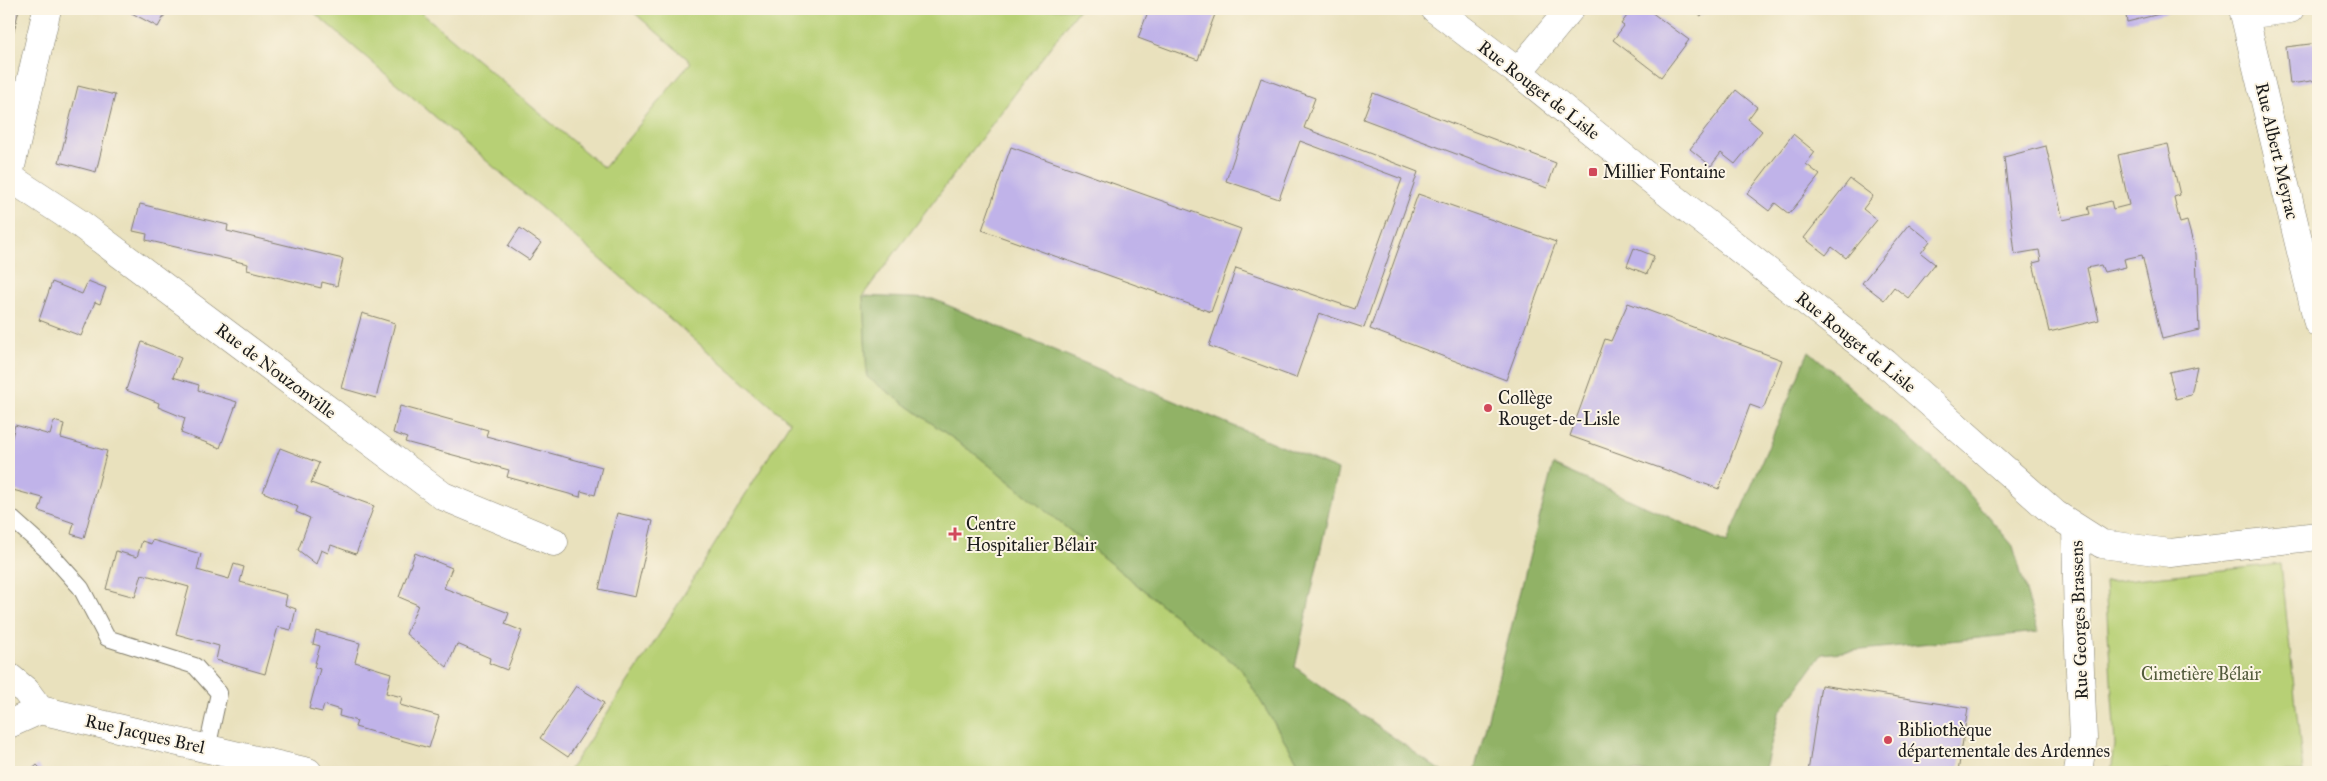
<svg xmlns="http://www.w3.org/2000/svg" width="2327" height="781" font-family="'IM FELL Great Primer',serif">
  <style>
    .green { fill: #b7d075; stroke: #6a7648 }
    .forest { fill: #91b266; stroke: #566741 }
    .building { fill: #c0b3e9 }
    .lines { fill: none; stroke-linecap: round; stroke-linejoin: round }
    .lane-casing { stroke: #827e6c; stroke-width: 18 }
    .street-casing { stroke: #827e6c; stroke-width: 29 }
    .secondary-casing { stroke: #827e6c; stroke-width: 29 }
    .lane { stroke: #fff; stroke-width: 16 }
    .street { stroke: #fff; stroke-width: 28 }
    .secondary { stroke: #fff; stroke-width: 28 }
    .poi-dot { fill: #d1495b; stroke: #fcf5e5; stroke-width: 2 }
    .labels { text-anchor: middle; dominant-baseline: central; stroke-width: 4; stroke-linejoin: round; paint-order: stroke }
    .street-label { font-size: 18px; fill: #1c1c1c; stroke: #fcf5e5 }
    .poi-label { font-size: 18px; fill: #1c1c1c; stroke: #fcf5e5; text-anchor: start }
    .park-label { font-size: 18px; fill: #525b3b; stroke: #fcf5e5 }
  </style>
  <rect width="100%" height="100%" fill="#fcf5e5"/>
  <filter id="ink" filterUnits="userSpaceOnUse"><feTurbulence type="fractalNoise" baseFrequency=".02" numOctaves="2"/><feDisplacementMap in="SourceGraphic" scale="10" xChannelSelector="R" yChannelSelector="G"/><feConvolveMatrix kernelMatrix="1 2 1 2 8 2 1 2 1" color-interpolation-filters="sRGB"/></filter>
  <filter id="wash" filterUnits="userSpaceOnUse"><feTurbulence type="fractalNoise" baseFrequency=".0096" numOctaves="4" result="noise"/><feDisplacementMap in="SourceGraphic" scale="20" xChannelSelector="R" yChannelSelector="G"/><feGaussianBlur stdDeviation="1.12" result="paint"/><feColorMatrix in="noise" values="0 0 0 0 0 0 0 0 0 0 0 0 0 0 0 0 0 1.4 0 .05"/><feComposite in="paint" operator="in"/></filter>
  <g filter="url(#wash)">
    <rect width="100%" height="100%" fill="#e9e1bd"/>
    <g class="green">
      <path d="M310,9H417L604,168L691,62L630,9H1079L863,295L867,377L979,457L1241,669L1304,772H568L659,635L790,422Z"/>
      <path d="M2281,564L2303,772H2111L2115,745L2105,582Z"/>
    </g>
    <g class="forest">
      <path d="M863,296L933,299L1338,470L1295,667L1442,772H1304L1241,669L979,457L867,377Z"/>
      <path d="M1809,351L1959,482L2013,546L2038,632L1822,654L1779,713L1764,772H1474L1553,465L1727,543Z"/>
    </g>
    <g id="blocks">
      <g class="building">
        <path d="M9,9H19L12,40L9,39Z"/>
        <path d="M124,9H168L158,27Z"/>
        <path d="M1149,9H1217L1198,60L1138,38Z"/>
        <path d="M1632,9H1647L1689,40L1661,77L1613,40L1624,26L1621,24Z"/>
        <path d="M1692,9H1707L1701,16Z"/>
        <path d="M2125,9H2180L2127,22Z"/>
        <path d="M2318,43V80L2290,84L2286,47Z"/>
        <path d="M1261,78L1315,98L1304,128L1418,172L1364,328L1319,313L1296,378L1209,346L1236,268L1355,309L1402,179L1300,141L1279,199L1226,181Z"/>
        <path d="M78,86L115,95L96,172L59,162Z"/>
        <path d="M1736,90L1757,107L1748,119L1762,131L1735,164L1721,153L1711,166L1690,149Z"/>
        <path d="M1373,93L1556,163L1547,188L1363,119Z"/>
        <path d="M1793,134L1815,152L1806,164L1820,175L1789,214L1775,203L1769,211L1747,194Z"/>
        <path d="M2168,144L2180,195L2174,197L2180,223L2187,221L2196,254L2199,330L2162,339L2142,255L2124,259L2126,267L2104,272L2101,265L2087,268L2099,320L2049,332L2033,263L2041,261L2039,250L2015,254L2004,157L2046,146L2063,220L2090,214L2088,207L2111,201L2113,209L2129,205L2118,155Z"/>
        <path d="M1011,147L1241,229L1211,312L982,230Z"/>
        <path d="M1850,179L1873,196L1863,209L1877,220L1846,258L1832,247L1826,255L1804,238Z"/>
        <path d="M1418,194L1556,242L1506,380L1370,329Z"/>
        <path d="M140,204L228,225L227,231L343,259L337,286L322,282L321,288L247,270L248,264L146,240L147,234L133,231Z"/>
        <path d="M1909,224L1930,241L1921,253L1935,264L1908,298L1894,287L1884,300L1862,283Z"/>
        <path d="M520,228L541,243L529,260L508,246Z"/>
        <path d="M1634,248L1654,256L1647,274L1627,266Z"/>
        <path d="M88,281L106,288L100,304L95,302L81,336L39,320L52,282L82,294Z"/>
        <path d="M1628,303L1782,360L1764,407L1761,409L1750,405L1719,489L1570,436L1605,339L1611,341Z"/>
        <path d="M362,313L395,323L376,398L341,388Z"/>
        <path d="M142,342L181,358L173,377L199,385L198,390L237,402L220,448L181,433L185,418L158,407L159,403L126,390Z"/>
        <path d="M2197,366L2191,395L2176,399L2169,372Z"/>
        <path d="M400,406L488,430L486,436L602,467L595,495L581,491L580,497L507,477L509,470L405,442L407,438L393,433Z"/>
        <path d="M54,421L64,424L61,438L107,451L84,538L71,534L74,523L39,511L43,498L9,489V449L15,425L50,435Z"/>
        <path d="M280,448L319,463L311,483L374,506L356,554L331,545L328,553L321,550L316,564L298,550L310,518L296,512L298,507L263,492Z"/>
        <path d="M617,513L653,521L635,597L599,589Z"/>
        <path d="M152,540L201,554L197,570L229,579L234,564L244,567L240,582L287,595L285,605L296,609L291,630L278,627L265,674L216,660L219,646L176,634L189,587L142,574L135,597L106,589L116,551L137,557L142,541L151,544Z"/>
        <path d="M415,553L452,568L444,588L509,613L505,624L522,631L507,670L489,663L490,658L457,644L447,667L406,634L418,605L399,597Z"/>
        <path d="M316,631L360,643L355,662L391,673L386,693L402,697L400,705L439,716L429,748L355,727L357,721L339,716L340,710L324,705L322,712L309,709L320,669L314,667L320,646L313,644Z"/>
        <path d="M1821,685L1968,708L1958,772H1808Z"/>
        <path d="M576,686L604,703L568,757L540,738Z"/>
        <path d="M37,765L44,772H29Z"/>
      </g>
    </g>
  </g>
  <g filter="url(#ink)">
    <use href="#blocks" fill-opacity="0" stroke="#827e6c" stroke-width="1"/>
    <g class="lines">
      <defs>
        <path id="lane" d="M9,516L48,551L81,588L107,638L195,666L219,693L207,749"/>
        <g id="street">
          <path d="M1435,9L1518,72L1674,198L1885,363L2055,514L2102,544L2170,553L2318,536"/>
          <path d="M2243,9L2318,323"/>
          <path d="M2245,15L2290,9"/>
          <path d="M1518,72L1570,9"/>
          <path d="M9,177L79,223L443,496L554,542"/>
          <path d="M2076,528L2078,626L2083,738L2078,772"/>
          <path d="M9,677L26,691L40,710L9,724"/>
          <path d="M40,710L308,772"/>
        </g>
        <path id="secondary" d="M9,175L47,9"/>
      </defs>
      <use href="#lane" class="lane-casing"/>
      <use href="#street" class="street-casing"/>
      <use href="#secondary" class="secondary-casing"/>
      <use href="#lane" class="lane"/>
      <use href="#street" class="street"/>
      <use href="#secondary" class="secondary"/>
    </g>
  </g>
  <g class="poi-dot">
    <rect x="1588" y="167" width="10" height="10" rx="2.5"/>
    <circle cx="1488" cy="408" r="5"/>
    <path d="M952.5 526.5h5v5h5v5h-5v5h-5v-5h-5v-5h5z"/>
    <circle cx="1888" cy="740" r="5"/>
  </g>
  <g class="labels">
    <g class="street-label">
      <text transform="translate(1539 90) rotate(38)">Rue Rouget de Lisle</text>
      <text transform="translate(2277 151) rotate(77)">Rue Albert Meyrac</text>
      <text transform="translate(1856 342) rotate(39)">Rue Rouget de Lisle</text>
      <text transform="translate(276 371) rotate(37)">Rue de Nouzonville</text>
      <text transform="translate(2079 620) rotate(-92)">Rue Georges Brassens</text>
      <text transform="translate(145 734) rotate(13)">Rue Jacques Brel</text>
    </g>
    <g class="poi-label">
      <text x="1603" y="172">Millier Fontaine</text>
      <text x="1498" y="398">Collège<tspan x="1498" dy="21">Rouget-de-Lisle</tspan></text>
      <text x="966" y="524">Centre<tspan x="966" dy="21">Hospitalier Bélair</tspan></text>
      <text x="1898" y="730">Bibliothèque<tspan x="1898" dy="21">départementale des Ardennes</tspan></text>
    </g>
    <g class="park-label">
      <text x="2201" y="674">Cimetière Bélair</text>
    </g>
  </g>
  <rect width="2327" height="781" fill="none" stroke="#fcf5e5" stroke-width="30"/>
</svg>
